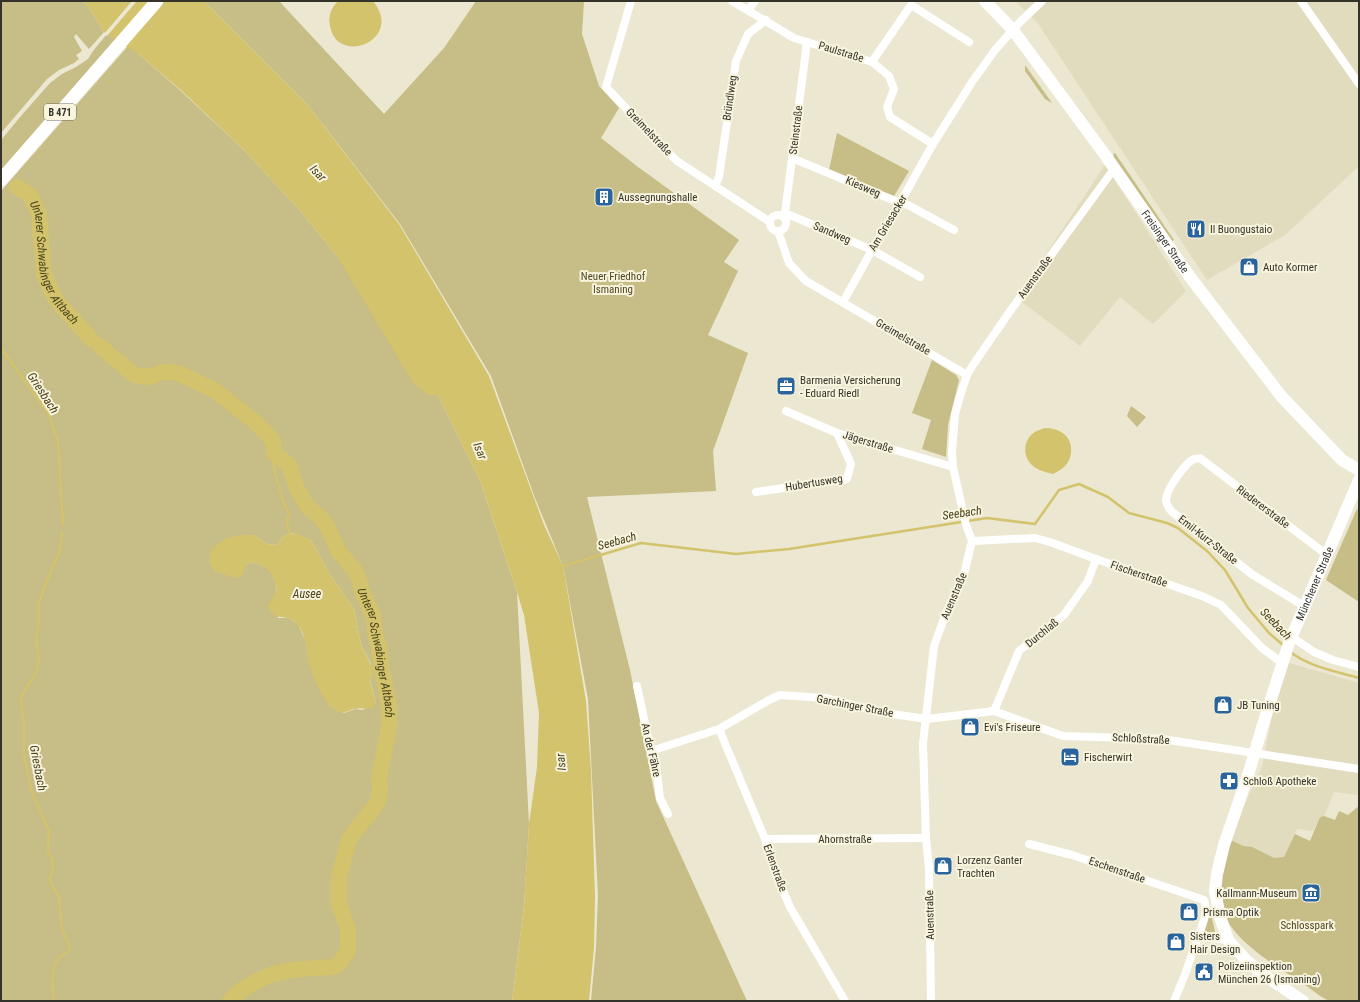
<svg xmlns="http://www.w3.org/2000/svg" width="1360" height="1002" font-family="'Roboto Condensed',sans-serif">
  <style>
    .built { fill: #e1dcbe }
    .green { fill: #c6bd87; fill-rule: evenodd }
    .water { fill: #d3c36c }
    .pier { fill: #ebe7d0 }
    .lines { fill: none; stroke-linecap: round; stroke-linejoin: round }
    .stream { stroke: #d3c36c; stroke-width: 2.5 }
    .river { stroke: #d3c36c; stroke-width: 16 }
    .minor { stroke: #fff; stroke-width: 8 }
    .secondary { stroke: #fff; stroke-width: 12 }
    .primary { stroke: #fff; stroke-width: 13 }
    .labels { text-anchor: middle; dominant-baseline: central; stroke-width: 4; stroke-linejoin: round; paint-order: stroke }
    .shield { fill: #f8f4dd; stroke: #6f6d60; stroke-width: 1 }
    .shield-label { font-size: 10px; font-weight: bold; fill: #34332a }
    .street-label { font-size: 11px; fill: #34332a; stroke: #f8f4dd }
    .poi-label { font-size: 11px; fill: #34332a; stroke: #f8f4dd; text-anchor: start }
    .park-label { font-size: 11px; fill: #4d4621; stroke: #f8f4dd }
    .water-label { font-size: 12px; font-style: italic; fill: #49421d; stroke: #f8f4dd }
  </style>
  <rect width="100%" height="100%" fill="#ebe7d0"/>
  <g class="built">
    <path d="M1015,1H1359V166L1285,235L1207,280L1037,22Z"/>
    <path d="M1105,165L1186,291L1153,324L1120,297L1080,346L1017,298Z"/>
    <path d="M1286,662L1359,683V795L1334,792L1324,816L1320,817L1313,831L1297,829L1285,857L1221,877L1230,836L1262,767L1277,690Z"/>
  </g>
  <g class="green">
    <path d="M1,1H83L88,6L104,32L89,49L76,34L74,37L82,51L76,55L79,59L74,63L59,70L47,79L1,133Z"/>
    <path d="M204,1H279L384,114L444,48L476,1H584L582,34L599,86L619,108L601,138L638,167L739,240L724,262L738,271L708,335L748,353L713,451L716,491L587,497L630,670L656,801L747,1001H591L596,947L598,896L588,699L563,566L535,498L491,376L400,224L307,104Z"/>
    <path d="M107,34L116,39L1,170V140L21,116L50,83L62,74L76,67L88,59L93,51Z"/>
    <path d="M128,46L141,56L182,92L244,150L302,213L337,256L438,395L481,483L517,592L529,824L524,906L512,1001H1V191ZM294,533L311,540L329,573L354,609L361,645L371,664L373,675L370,680L376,703L362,710L355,709L344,713L329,705L320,690L309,661L305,640L298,624L289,618H278C277,601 280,575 263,566C259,564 255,563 251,562L246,565L254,535L267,544L277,545L284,535Z"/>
    <path d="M1025,65L1052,103L1045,99L1025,71Z"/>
    <path d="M837,133L909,171L894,196L829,170Z"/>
    <path d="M1114,153H1115L1174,240L1172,241L1113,158Z"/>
    <path d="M932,360L956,375L959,380L948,425L946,457L922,449L931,420L912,413Z"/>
    <path d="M1131,406L1146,417L1137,427L1127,416Z"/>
    <path d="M1359,507V602L1326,580L1356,511Z"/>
    <path d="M1359,806V1001C1350,1001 1340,1002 1331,1001C1324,1000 1314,991 1308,987C1282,969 1235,944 1224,913C1216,890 1225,862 1231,840L1243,846L1252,847L1274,858L1284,857L1295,834L1310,841L1320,817L1324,816L1335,820L1339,811L1348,815Z"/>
    <path d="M1210,909L1215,932C1211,935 1209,934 1205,931L1204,926Z"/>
  </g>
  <g class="water">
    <path d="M83,1H204L307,104L399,224L489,376L544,525L563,566L586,701L591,771L595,897L594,948L589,1001H512L524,906L529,824L537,767L539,713L524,615L517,592L481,483L438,395H428L413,383L337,256L302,213L244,150L183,92L141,56L104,32L88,6Z"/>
    <path d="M338,1H373C405,40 337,67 330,26C328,16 331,8 338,1Z"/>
    <path d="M1045,428C1051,428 1056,429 1061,432C1074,439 1074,458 1064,467C1061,470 1056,472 1053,474C1045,472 1036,470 1030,463C1023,455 1024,442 1031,435C1035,431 1041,429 1045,428Z"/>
    <path d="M295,533L311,540L329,573L354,609L361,645L373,669V675L370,681L376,703L373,708C366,709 361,708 354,709C348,710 344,715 337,711C323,705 311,673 308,659C306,647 305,633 297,624C287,612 277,624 267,607L277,591C273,572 269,568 251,562L246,565L242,576L235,578L214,571L209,561L211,549L227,538L240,535H254L267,544L277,545L284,535Z"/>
  </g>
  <path class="pier" d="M132,1H137L107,36L104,34Z"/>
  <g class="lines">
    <g class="stream">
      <path d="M1,348L48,413L58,440L63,525"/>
      <path d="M275,454L273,460L274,468L283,501L288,510L289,514L287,520L289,534"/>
      <path d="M560,567L641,543L736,554L789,549L987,518L1035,524L1059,490L1079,484L1108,497L1129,513L1167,523L1178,528L1207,551L1225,570L1248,608L1269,633L1284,646"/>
      <path d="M1289,651C1309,667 1335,671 1359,678"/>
      <path d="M373,669L382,670"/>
      <path d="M54,1001C53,987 49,969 59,958C61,955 66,953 69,951L70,946L65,937L62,927L59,897L51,884L50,879L53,870L52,860L48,852V843L49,831L31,790L24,755V721L21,702L23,693L36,673L39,658L36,638L39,622L38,605L52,568L60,551L62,533"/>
    </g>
    <g class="river">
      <path id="s1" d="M17,187L30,195L39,214L44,275L56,300L91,339"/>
      <path id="s2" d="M100,346L134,375L149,377L163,372L178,373L214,390L254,421L269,436L273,441L275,454L289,465L297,489L307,506L322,519L327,526L339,552L354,569L359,579L362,592L373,615L374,621L375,634L379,647L382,670L389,705V727L379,778L380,789L378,802L349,839L339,877V904L348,929V951L339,964L333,967C318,968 301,968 286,971C268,974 240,987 230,1001"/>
    </g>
    <g class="minor">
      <path d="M631,1L606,87L654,138L677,161L770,222"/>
      <path d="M732,1L794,38L872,62L911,5L969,42"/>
      <path d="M1301,1L1359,84"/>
      <path d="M748,10L755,1"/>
      <path d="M872,62L889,76L894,89L887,107L890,117L933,144"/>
      <path d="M792,158L900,203L908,205L954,230"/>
      <path d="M715,186L719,177L736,61L748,34L766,20"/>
      <path d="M785,213L872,250L920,277"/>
      <circle cx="778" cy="223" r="8"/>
      <path d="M783,217L785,213L807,42"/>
      <path d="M778,231L789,263L806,281L967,375"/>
      <path d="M843,302L872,250L900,203L933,144L972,82L995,50L1021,21L1042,1"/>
      <path d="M786,411L837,433L953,467"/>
      <path d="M756,492L847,479L851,464L837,433"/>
      <path d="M972,541L1035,538L1050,542L1096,559L1202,596L1221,605L1262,648L1282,663"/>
      <path d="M1304,606L1253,575L1171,511C1169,508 1166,504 1166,500C1166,490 1185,463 1194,459C1196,458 1198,459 1200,458L1327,555"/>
      <path d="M1292,637L1314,652L1333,660L1359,667"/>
      <path d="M637,686L651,751L655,757L660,798L668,814"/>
      <path d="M994,711L1019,651L1064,615L1088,581L1096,559"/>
      <path d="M719,729L765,839L775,872L790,907L845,1001"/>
      <path d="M651,751L719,729L769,700L780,695L825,698L885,713L927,719L994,711L1063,736L1162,739L1359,769"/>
      <path d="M765,839L926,838"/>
      <path d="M1029,844L1072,855L1204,900C1209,912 1202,925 1198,937"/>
      <path d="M931,1001L929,869L926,838L923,744L934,646L946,613L964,574L972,541L966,525L953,467L952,452L955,414L961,393L967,375L973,365L1008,314L1114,169"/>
      <path d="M1174,1001L1184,977L1198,937L1228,940"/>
    </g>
    <g class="secondary">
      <path id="s3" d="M985,1L1013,30L1027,49L1103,152L1190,277L1281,396L1342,460L1359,470"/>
      <path id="s4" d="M1303,1001L1264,975L1247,961L1228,940L1220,917L1215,891L1217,874L1224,845L1249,772L1265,718L1289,643L1359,480"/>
    </g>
    <path class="primary" d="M1,180L157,1"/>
  </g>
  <defs>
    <symbol id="building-square" viewBox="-11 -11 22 22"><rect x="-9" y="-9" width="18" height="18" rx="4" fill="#29659c" stroke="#f8f4dd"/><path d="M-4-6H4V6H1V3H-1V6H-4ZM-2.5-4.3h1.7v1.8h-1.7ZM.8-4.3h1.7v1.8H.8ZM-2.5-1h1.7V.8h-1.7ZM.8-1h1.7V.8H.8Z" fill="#fff"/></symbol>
    <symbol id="restaurant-square" viewBox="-11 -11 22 22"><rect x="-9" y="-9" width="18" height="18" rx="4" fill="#29659c" stroke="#f8f4dd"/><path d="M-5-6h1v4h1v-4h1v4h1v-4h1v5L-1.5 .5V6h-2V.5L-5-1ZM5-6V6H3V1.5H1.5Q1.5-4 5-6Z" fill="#fff"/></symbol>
    <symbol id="shop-square" viewBox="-11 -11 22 22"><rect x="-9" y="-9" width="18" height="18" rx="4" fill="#29659c" stroke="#f8f4dd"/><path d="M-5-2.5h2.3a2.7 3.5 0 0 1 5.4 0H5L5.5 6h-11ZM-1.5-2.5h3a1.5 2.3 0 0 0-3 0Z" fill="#fff"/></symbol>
    <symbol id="office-square" viewBox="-11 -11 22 22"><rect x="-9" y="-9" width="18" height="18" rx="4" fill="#29659c" stroke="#f8f4dd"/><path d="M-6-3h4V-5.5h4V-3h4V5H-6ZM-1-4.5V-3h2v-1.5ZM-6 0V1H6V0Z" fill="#fff"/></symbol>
    <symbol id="hotel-square" viewBox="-11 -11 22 22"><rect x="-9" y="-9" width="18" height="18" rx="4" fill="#29659c" stroke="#f8f4dd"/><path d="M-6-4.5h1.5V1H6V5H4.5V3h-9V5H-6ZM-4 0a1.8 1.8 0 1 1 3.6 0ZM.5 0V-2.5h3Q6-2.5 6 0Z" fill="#fff"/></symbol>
    <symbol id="pharmacy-square" viewBox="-11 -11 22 22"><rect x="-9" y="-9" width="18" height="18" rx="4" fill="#29659c" stroke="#f8f4dd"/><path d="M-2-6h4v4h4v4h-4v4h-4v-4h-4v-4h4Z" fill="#fff"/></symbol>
    <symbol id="museum-square" viewBox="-11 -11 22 22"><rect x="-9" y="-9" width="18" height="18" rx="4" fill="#29659c" stroke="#f8f4dd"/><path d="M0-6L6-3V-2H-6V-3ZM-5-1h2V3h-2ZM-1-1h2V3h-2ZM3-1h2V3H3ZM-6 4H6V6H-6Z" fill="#fff"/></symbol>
    <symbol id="civic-square" viewBox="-11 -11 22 22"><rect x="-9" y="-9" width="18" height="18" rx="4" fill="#29659c" stroke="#f8f4dd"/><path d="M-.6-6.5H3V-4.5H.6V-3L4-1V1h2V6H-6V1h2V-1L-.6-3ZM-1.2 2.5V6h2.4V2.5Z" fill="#fff"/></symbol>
  </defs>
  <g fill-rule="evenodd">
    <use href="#building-square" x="593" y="186" width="22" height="22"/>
    <use href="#restaurant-square" x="1185" y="218" width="22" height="22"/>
    <use href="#shop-square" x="1238" y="256" width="22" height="22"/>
    <use href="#office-square" x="775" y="375" width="22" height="22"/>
    <use href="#shop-square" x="1212" y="694" width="22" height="22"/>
    <use href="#shop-square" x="959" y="716" width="22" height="22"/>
    <use href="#hotel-square" x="1059" y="746" width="22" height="22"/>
    <use href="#pharmacy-square" x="1218" y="770" width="22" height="22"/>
    <use href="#shop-square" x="932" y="855" width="22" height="22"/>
    <use href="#museum-square" x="1300" y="882" width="22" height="22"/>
    <use href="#shop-square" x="1178" y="901" width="22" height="22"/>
    <use href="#shop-square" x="1165" y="931" width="22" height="22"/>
    <use href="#civic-square" x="1193" y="961" width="22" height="22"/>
  </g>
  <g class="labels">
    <rect class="shield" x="44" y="104" width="32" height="16" rx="3"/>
    <g class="shield-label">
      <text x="60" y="112">B 471</text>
    </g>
    <g class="street-label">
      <text transform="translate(841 52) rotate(17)">Paulstraße</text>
      <text transform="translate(730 98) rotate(-82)">Bründlweg</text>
      <text transform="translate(796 130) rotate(-83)">Steinstraße</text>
      <text transform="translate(649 132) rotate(46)">Greimelstraße</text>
      <text transform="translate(863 187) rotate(23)">Kiesweg</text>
      <text transform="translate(888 223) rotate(-59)">Am Griesacker</text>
      <text transform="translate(832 233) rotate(23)">Sandweg</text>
      <text stroke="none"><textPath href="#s3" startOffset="301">Freisinger Straße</textPath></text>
      <text transform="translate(1035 277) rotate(-54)">Auenstraße</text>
      <text transform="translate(903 337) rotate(30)">Greimelstraße</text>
      <text transform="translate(868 442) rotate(17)">Jägerstraße</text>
      <text transform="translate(814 483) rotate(-9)">Hubertusweg</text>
      <text transform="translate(1263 507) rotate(37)">Riedererstraße</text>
      <text transform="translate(1208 540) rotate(38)">Emil-Kurz-Straße</text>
      <text transform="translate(1139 574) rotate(19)">Fischerstraße</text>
      <text stroke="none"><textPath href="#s4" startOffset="472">Münchener Straße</textPath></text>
      <text transform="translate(954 596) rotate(-67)">Auenstraße</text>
      <text transform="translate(1042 633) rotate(-39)">Durchlaß</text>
      <text transform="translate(855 706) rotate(11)">Garchinger Straße</text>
      <text transform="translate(1141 739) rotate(3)">Schloßstraße</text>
      <text transform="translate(651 750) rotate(77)">An der Fähre</text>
      <text x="845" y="839">Ahornstraße</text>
      <text transform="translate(775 868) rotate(70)">Erlenstraße</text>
      <text transform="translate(1117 870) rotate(19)">Eschenstraße</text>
      <text transform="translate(930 915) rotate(-91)">Auenstraße</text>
    </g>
    <g class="poi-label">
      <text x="618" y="197">Aussegnungshalle</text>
      <text x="1210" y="229">Il Buongustaio</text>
      <text x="1263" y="267">Auto Kormer</text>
      <text x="800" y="380">Barmenia Versicherung<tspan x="800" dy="13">- Eduard Riedl</tspan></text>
      <text x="1237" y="705">JB Tuning</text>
      <text x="984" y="727">Evi's Friseure</text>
      <text x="1084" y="757">Fischerwirt</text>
      <text x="1243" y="781">Schloß Apotheke</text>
      <text x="957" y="860">Lorzenz Ganter<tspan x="957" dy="13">Trachten</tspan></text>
      <text x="1297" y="893" text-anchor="end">Kallmann-Museum</text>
      <text x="1203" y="912">Prisma Optik</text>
      <text x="1190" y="936">Sisters<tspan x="1190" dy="13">Hair Design</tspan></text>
      <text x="1218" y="966">Polizeiinspektion<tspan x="1218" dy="13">München 26 (Ismaning)</tspan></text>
    </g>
    <g class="park-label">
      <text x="613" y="276">Neuer Friedhof<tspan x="613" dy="13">Ismaning</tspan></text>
      <text x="1307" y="925">Schlosspark</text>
    </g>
    <g class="water-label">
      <text transform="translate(318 173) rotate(46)">Isar</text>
      <text stroke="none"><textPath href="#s1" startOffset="89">Unterer Schwabinger Altbach</textPath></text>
      <text transform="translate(43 393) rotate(57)">Griesbach</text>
      <text transform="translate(480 451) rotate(67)">Isar</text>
      <text transform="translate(962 513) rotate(-8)">Seebach</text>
      <text transform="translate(617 541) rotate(-15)">Seebach</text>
      <text x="307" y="594">Ausee</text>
      <text transform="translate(1276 624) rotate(46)">Seebach</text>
      <text stroke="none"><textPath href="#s2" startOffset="451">Unterer Schwabinger Altbach</textPath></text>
      <text transform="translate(561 762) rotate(-96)">Isar</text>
      <text transform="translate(38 768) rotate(79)">Griesbach</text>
    </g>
  </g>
  <rect width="1360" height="1002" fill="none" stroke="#34332a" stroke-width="4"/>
</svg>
